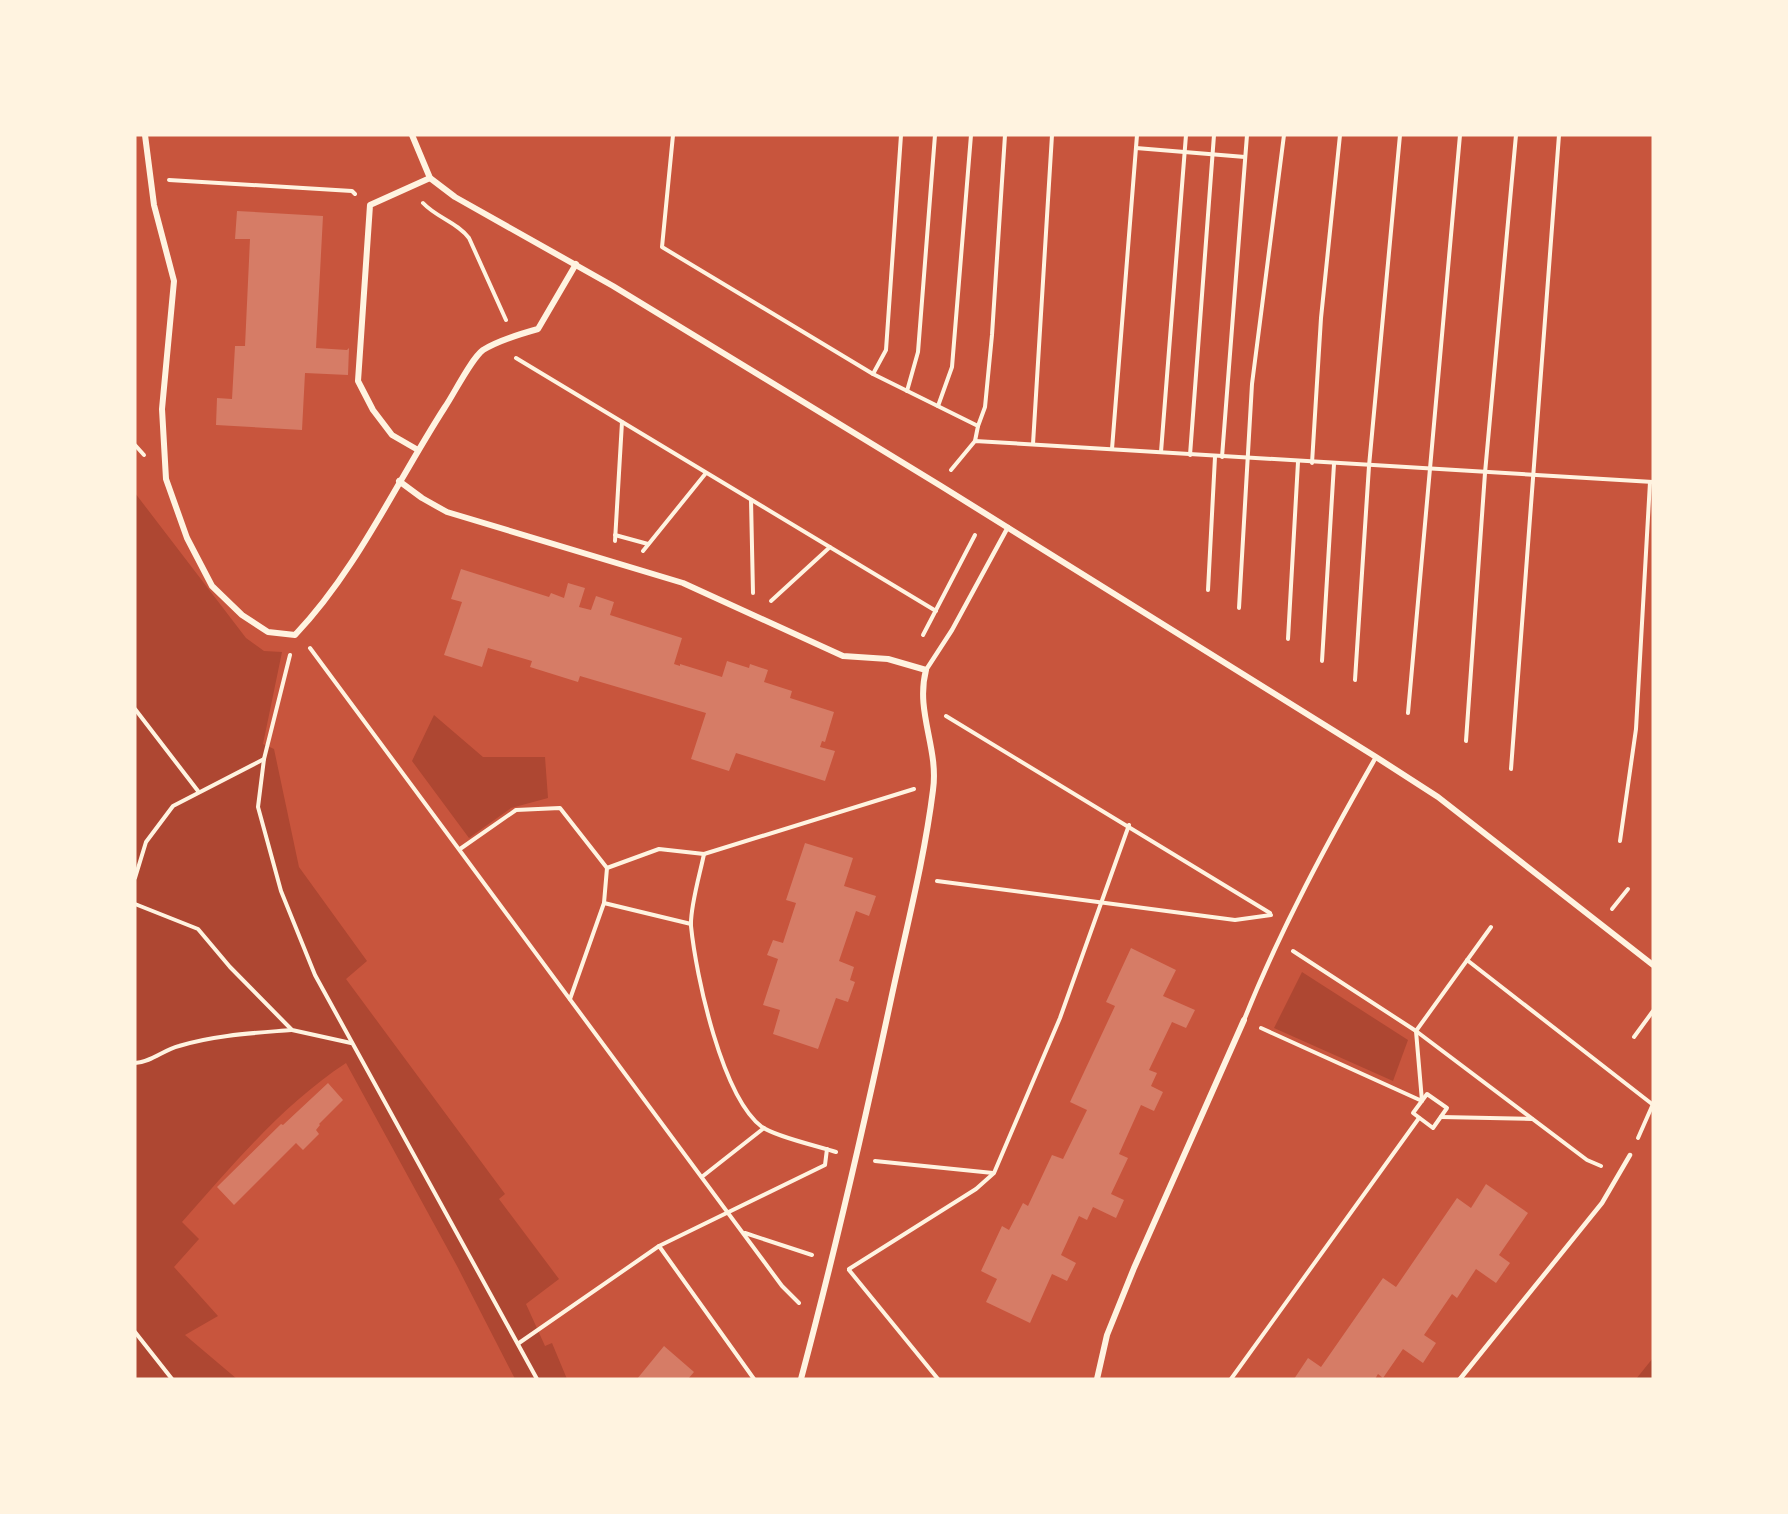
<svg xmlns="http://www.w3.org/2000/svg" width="1788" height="1514" font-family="Montserrat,sans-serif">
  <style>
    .green { fill: #ae4732 }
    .building { fill: #d67c66 }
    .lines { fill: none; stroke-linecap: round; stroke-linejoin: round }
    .path { stroke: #fff3e0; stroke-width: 4 }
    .service { stroke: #fff3e0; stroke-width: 4.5 }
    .minor { stroke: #fff3e0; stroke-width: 6 }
  </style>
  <rect width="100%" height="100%" fill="#c8553d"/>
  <g class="green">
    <path d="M135,493L246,638L264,651L282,652L263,744L274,749L299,867L367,961L346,979L505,1194L499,1199L559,1279L526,1304L545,1346L552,1343L567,1379H515L457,1266L346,1063C282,1105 233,1165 182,1222L199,1239L174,1267L218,1316L185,1335L237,1379H135Z"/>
    <path d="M434,715L483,757H545L548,798L511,808L469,838L412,761Z"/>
    <path d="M1302,972L1408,1040L1393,1081L1274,1028Z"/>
    <path d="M1653,1358V1379H1636Z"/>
  </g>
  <g class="building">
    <path d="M237,211L323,216L316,348L347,350L349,348L348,375L305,373L302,430L216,425L217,398L232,399L235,346H245L250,239H235Z"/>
    <path d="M461,569L549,597L551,593L564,598L568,583L585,588L579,607L591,610L596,596L614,602L610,615L682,638L674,664L680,666V664L722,677L727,661L749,668L750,664L768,670L764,682L792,691L790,698L834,712L825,742L822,741L820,747L835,751L825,781L736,753L729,771L691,759L706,713L580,676L578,682L530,667L532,661L488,648L482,667L444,655L462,602L451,599Z"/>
    <path d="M805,843L853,858L844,886L876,896L869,916L856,911L839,961L854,967L850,980L855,982L848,1002L836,998L818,1049L773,1034L780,1010L763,1005L778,959L767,955L773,940L783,943L796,903L786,900Z"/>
    <path d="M1131,948L1176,970L1163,996L1195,1010L1186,1028L1172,1022L1149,1070L1157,1073L1151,1086L1163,1092L1154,1111L1141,1105L1119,1154L1128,1158L1111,1194L1124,1200L1116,1218L1093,1207L1087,1220L1079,1216L1061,1255L1076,1263L1067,1281L1052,1274L1030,1323L986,1302L997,1279L981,1271L1002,1226L1009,1230L1023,1203L1028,1206L1052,1155L1063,1159L1087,1110L1070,1102L1115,1006L1106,1002Z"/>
    <path d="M328,1083L343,1100L319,1124L320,1125L316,1130L319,1134L303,1150L296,1143L234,1205L217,1187L281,1124L283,1125Z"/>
    <path d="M1486,1184L1528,1213L1499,1255L1510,1263L1496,1283L1476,1269L1457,1298L1452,1294L1424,1335L1436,1343L1423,1363L1403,1349L1383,1378L1378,1374L1375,1379H1294L1308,1358L1321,1367L1383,1278L1396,1287L1457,1198L1471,1208Z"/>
    <path d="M664,1346L694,1372L688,1379H637Z"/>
  </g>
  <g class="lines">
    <g class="path">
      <path d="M673,135L662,247L873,374L978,426L975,441"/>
      <path d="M1136,148L1245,157"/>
      <path d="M169,180L352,191L355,194"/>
      <path d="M423,203C437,218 457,222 469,238L506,320"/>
      <path d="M516,358L936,611"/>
      <path d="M873,374L886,350L901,135"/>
      <path d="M907,391L918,352L935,135"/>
      <path d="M938,406L952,367L971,135"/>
      <path d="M978,426L985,407L992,335L1005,135"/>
      <path d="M1033,444L1052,135"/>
      <path d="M135,445L144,455"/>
      <path d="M1112,449L1137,135"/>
      <path d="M1161,452L1186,135"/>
      <path d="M1190,455L1214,135"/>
      <path d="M1222,457L1247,135"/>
      <path d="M1312,463L1321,318L1340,135"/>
      <path d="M951,470L975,441L1653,482"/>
      <path d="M751,500L753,593"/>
      <path d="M615,535L648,544"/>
      <path d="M615,541L622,422"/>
      <path d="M643,551L706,473"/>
      <path d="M1208,590L1215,457"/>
      <path d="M771,601L830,547"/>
      <path d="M1239,608L1252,384L1284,135"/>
      <path d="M923,635L975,535"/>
      <path d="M1288,639L1298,462"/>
      <path d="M310,648L782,1286L799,1303"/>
      <path d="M290,655L264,759L258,807L281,891L315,975L537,1379"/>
      <path d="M1322,661L1334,464"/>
      <path d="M1355,680L1369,466L1400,135"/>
      <path d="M135,709L198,791"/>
      <path d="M1408,713L1460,135"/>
      <path d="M946,716L1270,913"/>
      <path d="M1466,741L1485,473L1516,135"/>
      <path d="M1511,769L1559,135"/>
      <path d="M1620,841L1636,729L1650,482"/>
      <path d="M460,849L516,810L560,808L607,868"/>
      <path d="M704,854C700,874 690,907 691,926C696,976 722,1097 762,1127C776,1137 818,1146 836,1152"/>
      <path d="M135,878L146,842L173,806L264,759"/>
      <path d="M937,881L1235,920L1271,915"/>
      <path d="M604,903L691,924"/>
      <path d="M135,904L198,929L230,967L292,1030L351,1043"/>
      <path d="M1612,909L1628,889"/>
      <path d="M1293,951L1416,1031L1587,1160L1601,1166"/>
      <path d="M1467,960L1652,1104"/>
      <path d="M570,999L604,903L607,868L659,849L704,854L914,789"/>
      <path d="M1261,1028L1422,1101L1416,1031L1491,927"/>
      <path d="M1634,1037L1653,1011"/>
      <path d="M135,1063C152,1062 163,1050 179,1046C214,1035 255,1033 291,1030"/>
      <path d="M1427,1094L1447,1108L1433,1128L1413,1113Z"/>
      <path d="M1441,1117L1532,1119"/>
      <path d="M1638,1138L1653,1104"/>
      <path d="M875,1161L993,1173"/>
      <path d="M703,1176L764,1128"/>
      <path d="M745,1233L812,1255"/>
      <path d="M659,1246L825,1165L827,1149"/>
      <path d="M849,1269L976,1189L994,1173L1060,1018L1129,825"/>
      <path d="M849,1270L938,1379"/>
      <path d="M135,1332L172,1379"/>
      <path d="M519,1343L659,1246L754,1379"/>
      <path d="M1231,1379L1419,1118"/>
    </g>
    <g class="service">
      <path d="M926,670L952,630L1008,527"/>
      <path d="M1244,1020C1281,928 1327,843 1376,757"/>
      <path d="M1460,1379L1602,1203L1630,1155"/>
    </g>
    <g class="minor">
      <path d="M145,135L154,205L174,281L162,409L166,479L187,538L212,586L242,615L268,632L295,635C357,570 396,483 445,407C454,394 471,359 483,350C499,340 520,334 538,329L576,264"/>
      <path d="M412,135L430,178L455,197L613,286L941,486L1376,757L1438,797L1653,965"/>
      <path d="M418,450L392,435L373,410L358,381L370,205L430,178"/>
      <path d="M399,481L422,498L447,512L683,583L843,656L888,659L926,670C915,712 939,748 933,790C924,862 905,933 890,1004C863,1130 834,1255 801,1379"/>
      <path d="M1097,1379L1107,1335L1134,1268L1244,1020"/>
    </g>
  </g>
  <rect width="1788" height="1514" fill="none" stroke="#fff3e0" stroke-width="273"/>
</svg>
